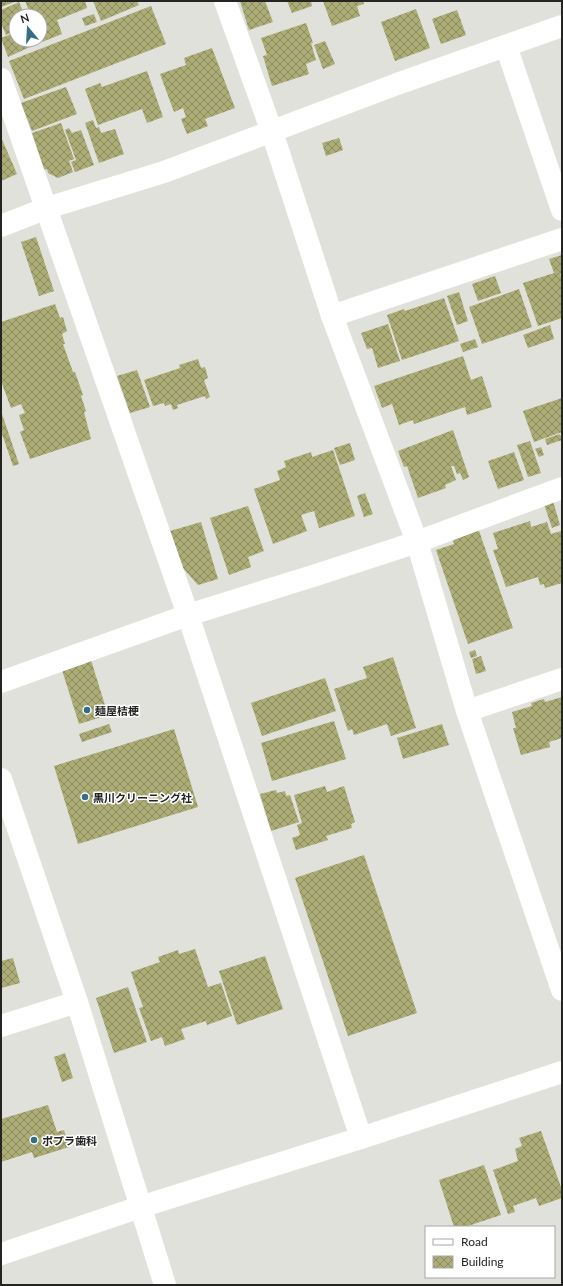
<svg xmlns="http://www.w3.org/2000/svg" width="563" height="1286" font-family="Lato,'Noto Sans JP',sans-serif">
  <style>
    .building { fill: url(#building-cross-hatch) }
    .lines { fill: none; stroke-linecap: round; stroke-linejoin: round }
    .minor { stroke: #fff; stroke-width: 22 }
    .tertiary { stroke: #fff; stroke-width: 22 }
    .poi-dot { fill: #336d86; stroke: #fff; stroke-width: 1.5 }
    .labels { text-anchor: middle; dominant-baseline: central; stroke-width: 3; stroke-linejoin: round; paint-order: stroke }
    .poi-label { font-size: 11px; font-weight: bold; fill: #242423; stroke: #fff; text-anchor: start }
  </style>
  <defs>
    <pattern id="building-cross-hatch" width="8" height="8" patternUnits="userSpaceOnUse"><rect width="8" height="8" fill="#acac76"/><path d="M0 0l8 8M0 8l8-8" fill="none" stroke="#8c8c60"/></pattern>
  </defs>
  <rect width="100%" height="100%" fill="#e0e1db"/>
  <g class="building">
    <path d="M1,1H17L1,7Z"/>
    <path d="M25,1H85L87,8L57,20L62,34L42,42L40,37V16H31Z"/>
    <path d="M93,1H137L139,5L101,21Z"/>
    <path d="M240,1H265L273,22L249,30Z"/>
    <path d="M287,1H311L312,6L292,13Z"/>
    <path d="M323,1H363L364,4L357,6L360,16L332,26Z"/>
    <path d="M19,2L25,16H16V30L6,35L1,23V10Z"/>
    <path d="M151,6L166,44L24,99L9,61Z"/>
    <path d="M416,9L430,48L395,61L381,22Z"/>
    <path d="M457,10L466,35L441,44L432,19Z"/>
    <path d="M94,14L97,22L85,26L82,18Z"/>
    <path d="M306,23L313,43H311L316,60L306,64L309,74L272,86L263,56L267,55L261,38Z"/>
    <path d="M16,32V40H40L41,42L8,57L1,38Z"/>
    <path d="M325,41L335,64L323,69L314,45Z"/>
    <path d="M212,48L235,108L205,119L208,126L187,134L181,119L186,117L183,108L174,112L160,74L186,65L184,58Z"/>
    <path d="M147,71L163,117L147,123L142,109L98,125L85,89L100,83L102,87Z"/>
    <path d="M66,87L77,114L32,131L21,103Z"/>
    <path d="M93,120L96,128L99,127L101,133L115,129L124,154L99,163L85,123Z"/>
    <path d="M61,123L74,159L69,161L73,172L58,178L48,173L47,169L44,170L32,133Z"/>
    <path d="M69,128L72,133L81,130L94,165L75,172L71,162L76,160L65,130Z"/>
    <path d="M1,137L17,174L1,181Z"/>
    <path d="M339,138L343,150L326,156L322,143Z"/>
    <path d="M36,237L54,291L39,296L21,242Z"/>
    <path d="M562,255V277L559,271L562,279V318L538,326L523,283L554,273L549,259Z"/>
    <path d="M495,276L501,293L478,301L472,284Z"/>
    <path d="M519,289L532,327L482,344L469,307Z"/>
    <path d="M459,292L468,321L457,325L447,296Z"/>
    <path d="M444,298L459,341L402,360L387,315L404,309L405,311Z"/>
    <path d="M55,304L60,318L63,317L67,331L62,334L65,344H63L73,372H75L83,395L81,396L86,411L84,412L91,439L30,459L20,432L24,430L19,415L25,413L21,404L11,408L1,381V322Z"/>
    <path d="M388,324L400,361L378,368L372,348L367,349L361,333Z"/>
    <path d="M550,325L554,339L528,348L523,335Z"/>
    <path d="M475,339L478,347L463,352L460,344Z"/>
    <path d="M463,356L471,380L482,376L492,407L467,415L465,407L414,424L413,420L399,425L392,404L382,408L374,386Z"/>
    <path d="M198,359L201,368L205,367L208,378L204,380L210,397L206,399L205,396L177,405L178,408L173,410L171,404L165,406L164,403L153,406L144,380L180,368L179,365Z"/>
    <path d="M137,370L150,407L130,413L117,376Z"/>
    <path d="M562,398V432L534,442L523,411Z"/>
    <path d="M1,411L19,464L13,466L1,431Z"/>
    <path d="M453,430L469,477L463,480L460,473L457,474L454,466H451L456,480L445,485L446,488L418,498L407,466L404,467L398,451Z"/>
    <path d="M560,434L562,440L547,445L545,439Z"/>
    <path d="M530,441L541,473L528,477L517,445Z"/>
    <path d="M350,443L355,460L340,465L334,448Z"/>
    <path d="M541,447L544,455L539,457L535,449Z"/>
    <path d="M333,450L355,516L319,528L314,511L301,515L307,531L273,544L254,489L280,480L277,471L286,467L284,461L311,452L312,457Z"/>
    <path d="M514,452L524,480L498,489L488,461Z"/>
    <path d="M365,493L373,514L364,517L357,496Z"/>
    <path d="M553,501L560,525L552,528L544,504Z"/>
    <path d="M248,506L264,551L248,557L251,567L229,575L210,518Z"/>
    <path d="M530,521L531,527L547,522L551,534L561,531L562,583L545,588L544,584L540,585L538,577L506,587L493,550L498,549L493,533Z"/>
    <path d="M201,522L218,579L198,585L183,568L170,531Z"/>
    <path d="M478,528L513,628L468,644L436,550L454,544L452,537Z"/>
    <path d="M475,650L477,656L471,658L469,652Z"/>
    <path d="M481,656L486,671L476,674L472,659Z"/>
    <path d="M393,657L416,728L391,736L387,724L354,735L352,729L348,731L334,689L367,678L363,667Z"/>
    <path d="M91,660L108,715L79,724L62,670Z"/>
    <path d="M325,678L336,711L262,736L251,703Z"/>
    <path d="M562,697V738L549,742L550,747L521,755L513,728H516L512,712L532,706L531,703L544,699L545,702Z"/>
    <path d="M334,721L346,759L272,781L261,743Z"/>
    <path d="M109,724L112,732L82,742L79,734Z"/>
    <path d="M442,724L449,745L403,759L397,738Z"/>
    <path d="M174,729L198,807L78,844L54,766Z"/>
    <path d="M325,786L327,792L344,786L355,822L351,824L352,828L326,836L328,840L296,850L292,838L300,835L297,825L302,823L294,795Z"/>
    <path d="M276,790L277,793L285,791L286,796L290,795L299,822L271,831L260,794Z"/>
    <path d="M364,855L417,1013L348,1036L295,878Z"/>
    <path d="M195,949L208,987L221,983L232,1016L207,1025L206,1021L181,1029L185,1039L165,1046L162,1037L151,1041L139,1008L143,1007L131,972L160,962L158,957L178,950L179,954Z"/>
    <path d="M265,956L283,1009L237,1025L219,971Z"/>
    <path d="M13,958L20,983L1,988V961Z"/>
    <path d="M128,987L147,1042L114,1053L96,998Z"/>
    <path d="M65,1053L73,1078L62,1082L54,1057Z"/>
    <path d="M48,1105L57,1132L64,1130L69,1147L34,1158L32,1152L1,1162V1119Z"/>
    <path d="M541,1131L562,1190V1198L539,1206L536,1198L513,1206L515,1212L508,1214L493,1170L518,1161L515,1149L522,1146L519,1138Z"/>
    <path d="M484,1165L501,1215L465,1227H454L439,1180Z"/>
  </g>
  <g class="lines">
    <g class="minor">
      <path d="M225,1L272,132L332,316L417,542L467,711L562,990"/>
      <path d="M506,46L562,210"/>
      <path d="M1,79L188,615L361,1138"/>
      <path d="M1,226L47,208L164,172L397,84L562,26"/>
      <path d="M332,316L562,239"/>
      <path d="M1,682L188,615L316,575L417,542L562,488"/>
      <path d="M467,711L562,679"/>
      <path d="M1,1026L77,1002"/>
    </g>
    <g class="tertiary">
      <path d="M1,779L77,1002L165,1285"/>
      <path d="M1,1254L140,1207L361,1138L562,1072"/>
    </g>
  </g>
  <g class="poi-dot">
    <circle cx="87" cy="710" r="4"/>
    <circle cx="85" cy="797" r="4"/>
    <circle cx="34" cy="1140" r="4"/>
  </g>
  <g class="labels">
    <g class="poi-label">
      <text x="95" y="710">麺屋桔梗</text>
      <text x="93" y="797">黒川クリーニング社</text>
      <text x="42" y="1140">ポプラ歯科</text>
    </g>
  </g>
  <rect width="563" height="1286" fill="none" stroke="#242423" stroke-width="4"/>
  <rect x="425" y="1226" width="130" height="52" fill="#ffffff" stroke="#a7a7a7"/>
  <rect x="433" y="1239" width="20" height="6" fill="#ffffff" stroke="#a7a7a7"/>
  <text x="461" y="1246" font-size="12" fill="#242423">Road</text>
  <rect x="433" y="1256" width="20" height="12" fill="url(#building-cross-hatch)" stroke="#a7a7a7"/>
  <text x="461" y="1266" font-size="12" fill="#242423">Building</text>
  <g transform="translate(28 28) rotate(342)"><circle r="19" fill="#ffffff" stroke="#a7a7a7"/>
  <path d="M0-3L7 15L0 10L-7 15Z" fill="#336d86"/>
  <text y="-6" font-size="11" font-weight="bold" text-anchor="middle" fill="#242423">N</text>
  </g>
</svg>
